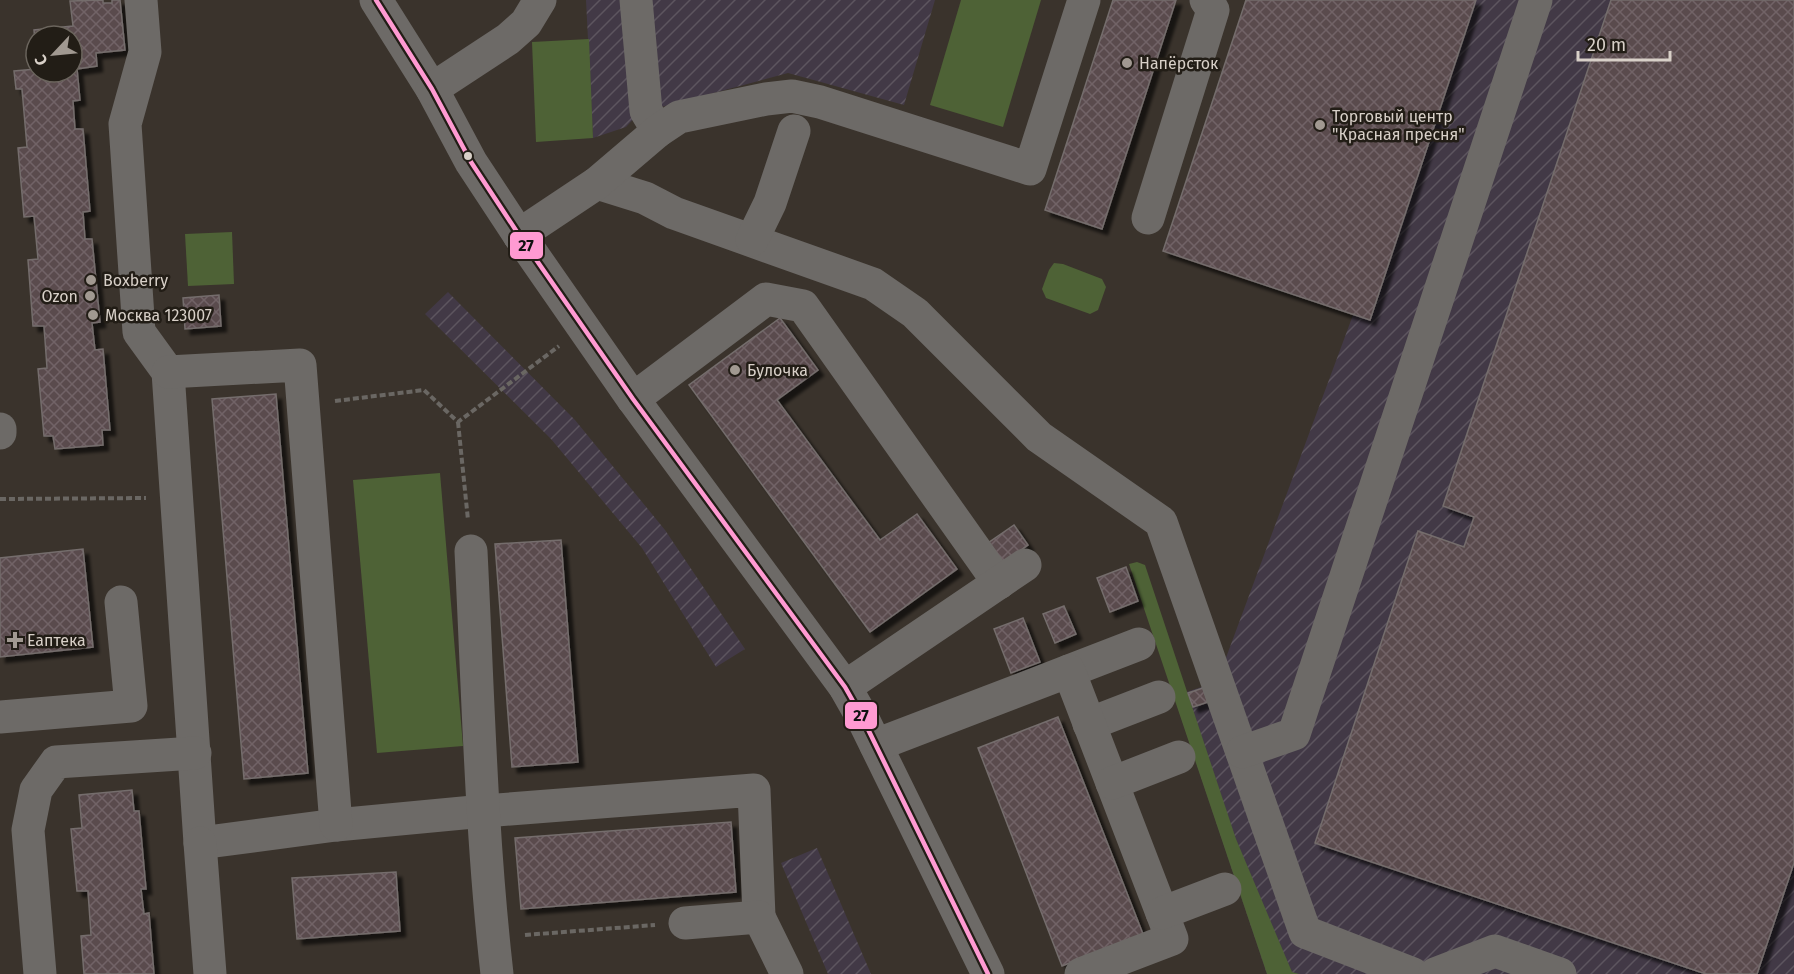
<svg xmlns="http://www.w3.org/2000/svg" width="1794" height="974" font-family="'Fira Sans',sans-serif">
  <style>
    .industrial { fill: url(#industrial-furrows) }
    .green { fill: #4e6236 }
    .building { fill: url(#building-cross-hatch); stroke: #746d6c; stroke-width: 1.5; filter: url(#shadow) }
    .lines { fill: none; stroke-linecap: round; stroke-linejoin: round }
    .path { stroke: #6a6763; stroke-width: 4; stroke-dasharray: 6 3; stroke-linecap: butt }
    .minor { stroke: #6d6a67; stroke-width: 33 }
    .bus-1-casing { stroke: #221d16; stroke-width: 9 }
    .bus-1 { stroke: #ff9ad2; stroke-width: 4.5 }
    .poi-dot { fill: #a19991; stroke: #221d16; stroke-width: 2 }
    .bus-dot { fill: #d8d0c8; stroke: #221d16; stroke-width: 2 }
    .labels { text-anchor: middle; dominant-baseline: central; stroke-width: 5; stroke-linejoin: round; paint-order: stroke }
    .poi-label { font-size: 16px; fill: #d8d0c8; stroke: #221d16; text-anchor: start }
    .line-badge { stroke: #221d16; stroke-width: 2 }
    .pale-badge-label { font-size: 16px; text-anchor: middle; font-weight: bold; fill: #111 }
  </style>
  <defs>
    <pattern id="industrial-furrows" width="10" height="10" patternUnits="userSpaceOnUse" patternTransform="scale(1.5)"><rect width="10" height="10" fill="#423946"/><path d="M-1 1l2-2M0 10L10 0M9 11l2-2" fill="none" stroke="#5d555f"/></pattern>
    <pattern id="building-cross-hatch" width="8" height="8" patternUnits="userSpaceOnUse" patternTransform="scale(1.5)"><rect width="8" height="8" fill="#5a4b4e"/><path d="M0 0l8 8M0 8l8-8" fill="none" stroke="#716466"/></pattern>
    <filter id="shadow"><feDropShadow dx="5.5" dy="5.5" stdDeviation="1.5" flood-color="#0009"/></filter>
  </defs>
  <rect width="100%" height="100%" fill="#3a332c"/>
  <g class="industrial">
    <path d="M586,0H935L904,105L788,73L639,113L626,127L593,138Z"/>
    <path d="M1246,0H1794V974H1267L1174,696L1217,682L1353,315L1163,251Z"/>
    <path d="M448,292L575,420L665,530L745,649L716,667L642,548L551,439L425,314Z"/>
    <path d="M817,848L871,974H828L781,863Z"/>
  </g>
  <g class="green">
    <path d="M961,0H1041L1003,127L930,105Z"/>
    <path d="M589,39L593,138L536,142L532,42Z"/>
    <path d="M232,232L234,284L188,286L185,234Z"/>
    <path d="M1054,263L1063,264L1102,279L1106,287L1098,310L1090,314L1046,298L1042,289L1049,270Z"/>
    <path d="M440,473L463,746L377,753L353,480Z"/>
    <path d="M1137,562L1145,565L1236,839L1292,972L1299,974H1267L1129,564Z"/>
  </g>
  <g class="building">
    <path d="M103,0V3H112V0H120L125,50L96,53L97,66L77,69L80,100L73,101L75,129H83L90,211L83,212L85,239H92L100,322L92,323L95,350L103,349L110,430H102L103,445L55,449L53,436H44L38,369L47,368L44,326H33L28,260L38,259L34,216L24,217L18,148L27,147L22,89H16L14,71L36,69V72H72V36H36V53L34,30L73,26L70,1Z"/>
    <path d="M1113,0H1176L1102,229L1045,210Z"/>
    <path d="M1246,0H1476L1370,320L1163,251Z"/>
    <path d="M1611,0H1794V863L1757,974H1706L1315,843L1418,531L1464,547L1474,517L1443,506Z"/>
    <path d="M219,295L221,326L185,329L183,298Z"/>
    <path d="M780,318L818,370L777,400L880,540L917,514L957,569L870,632L689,385Z"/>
    <path d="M276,394L308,773L244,779L212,399Z"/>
    <path d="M1014,525L1028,545L1003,563L988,543Z"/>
    <path d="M561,540L578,762L512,767L495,544Z"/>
    <path d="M83,549L93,647L0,657V558Z"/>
    <path d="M1126,567L1138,601L1110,612L1097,578Z"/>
    <path d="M1064,606L1076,634L1055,643L1043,614Z"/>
    <path d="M1023,618L1040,662L1011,673L994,629Z"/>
    <path d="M1203,688L1208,702L1193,707L1188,693Z"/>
    <path d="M1058,717L1143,934L1062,966L978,748Z"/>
    <path d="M132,790L134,811H139L146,889H141L144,914L149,913L154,974H84L81,936L91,935L88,891H77L71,829L82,828L79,795Z"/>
    <path d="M731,822L736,892L521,909L515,838Z"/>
    <path d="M396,872L400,931L297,939L292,878Z"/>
  </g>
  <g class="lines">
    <g class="path">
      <path d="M335,401L424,390L458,422L559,346"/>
      <path d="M458,422L468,520"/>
      <path d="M0,499L146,498"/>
      <path d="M525,935L655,925"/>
    </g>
    <g class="minor">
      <path d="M141,0L145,52L125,124L139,332L168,372L200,843L336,825L484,811L754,790L759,917"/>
      <path d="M376,0L432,89L471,162L519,235L633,399L845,687L862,717L988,974"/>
      <path d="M636,0L646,111L658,131"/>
      <path d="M432,89L508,39L526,23L540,0"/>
      <path d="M597,183L645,198L674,213L873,284L915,313L1039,437L1161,522L1305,932L1413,974"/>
      <path d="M1148,218L1213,10L1206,0"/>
      <path d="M519,235L597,183L658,131L679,117L766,99L792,96L820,102L1030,169L1084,0"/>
      <path d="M752,240L770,203L794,131"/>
      <path d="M168,372L300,365L336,825"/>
      <path d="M633,399L766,299L803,306L999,583"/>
      <path d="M0,429V433"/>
      <path d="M471,551C478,692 481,834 497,974"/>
      <path d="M1069,671L1139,644"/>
      <path d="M845,687L1025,565"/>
      <path d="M0,717L131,706L121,602"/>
      <path d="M1089,724L1159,697"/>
      <path d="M876,745L1069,671L1172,939L1081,974"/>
      <path d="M1242,752L1294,734L1536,0"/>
      <path d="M1112,783L1179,757"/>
      <path d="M200,843L210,974"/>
      <path d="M1162,913L1225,889"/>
      <path d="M685,923L759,917L787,974"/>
      <path d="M40,974L28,830L36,790L56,762L195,753"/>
      <path d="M1435,974L1495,951L1560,974"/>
    </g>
    <defs>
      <path id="bus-1" d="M376,0L432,89L471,162L519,235L633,399L845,687L862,717L988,974"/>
    </defs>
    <use href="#bus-1" class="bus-1-casing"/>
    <use href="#bus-1" class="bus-1"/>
  </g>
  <g class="poi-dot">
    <circle cx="1127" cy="63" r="6"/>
    <circle cx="1320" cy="125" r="6"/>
    <circle cx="91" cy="280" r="6"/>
    <circle cx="90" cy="296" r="6"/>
    <circle cx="93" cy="315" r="6"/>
    <circle cx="735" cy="370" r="6"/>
    <path d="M12 631h6v6h6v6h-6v6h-6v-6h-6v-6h6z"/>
  </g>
  <circle class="bus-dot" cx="468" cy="156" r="5"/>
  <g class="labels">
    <g class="poi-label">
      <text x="1139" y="63">Напёрсток</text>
      <text x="1332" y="116">Торговый центр<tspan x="1332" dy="18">"Красная пресня"</tspan></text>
      <text x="103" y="280">Boxberry</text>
      <text x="78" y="296" text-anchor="end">Ozon</text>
      <text x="105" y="315">Москва 123007</text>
      <text x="747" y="370">Булочка</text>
      <text x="27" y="640">Еаптека</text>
    </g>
  </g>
  <g class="line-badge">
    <rect x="509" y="231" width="35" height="29" rx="6" fill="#ff9ad2"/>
    <rect x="844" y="701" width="34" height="29" rx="6" fill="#ff9ad2"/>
  </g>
  <g class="pale-badge-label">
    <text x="526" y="251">27</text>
    <text x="861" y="721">27</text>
  </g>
  <g transform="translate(54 54) rotate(244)"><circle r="28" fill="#221d16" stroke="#6b655d" stroke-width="1.5"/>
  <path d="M0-4.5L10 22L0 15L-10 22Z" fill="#a19991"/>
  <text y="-9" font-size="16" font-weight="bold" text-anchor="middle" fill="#d8d0c8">С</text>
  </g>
  <path d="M1578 51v9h92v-9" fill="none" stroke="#d8d0c8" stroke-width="3"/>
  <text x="1587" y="51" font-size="18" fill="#d8d0c8" stroke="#221d16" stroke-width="4.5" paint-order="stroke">20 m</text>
</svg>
